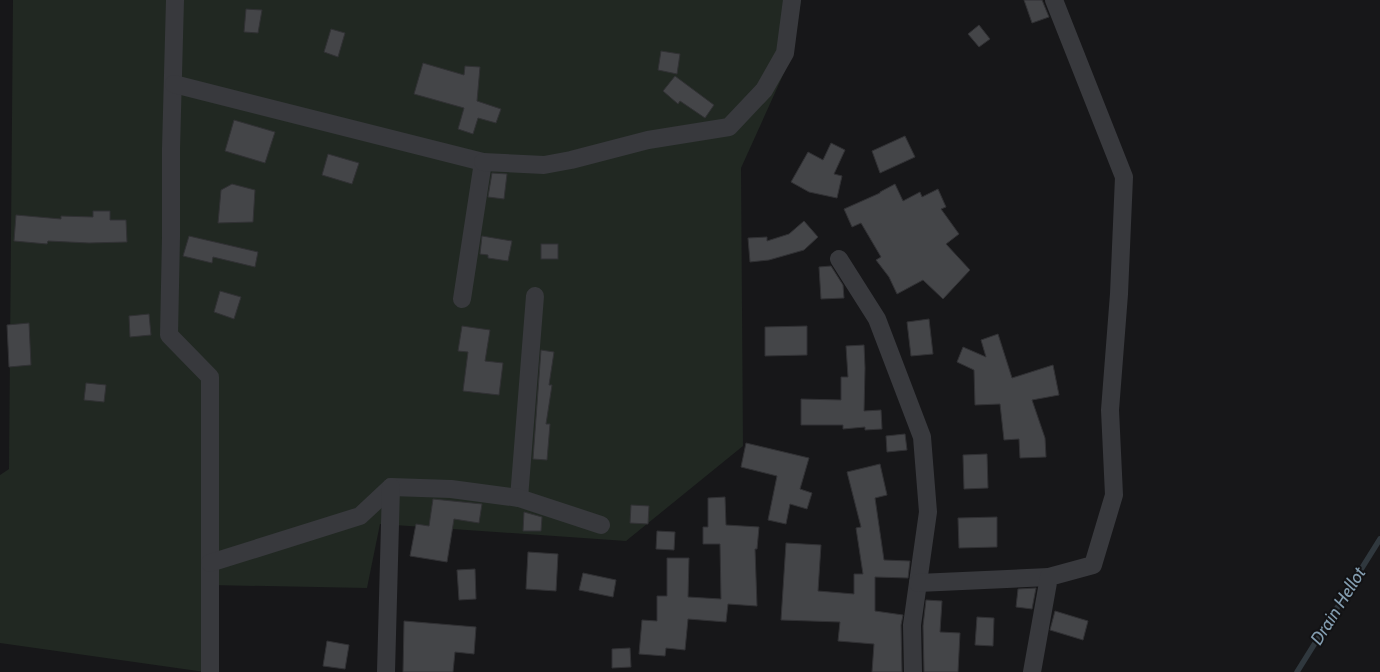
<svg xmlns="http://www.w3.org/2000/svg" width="1380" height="672" font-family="Cabin,sans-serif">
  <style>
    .green { fill: #212822 }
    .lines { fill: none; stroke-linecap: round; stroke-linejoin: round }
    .stream { stroke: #30383e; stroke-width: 5.5 }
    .building { fill: #444548; stroke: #313134 }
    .minor { stroke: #38393d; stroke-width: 18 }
    .labels { text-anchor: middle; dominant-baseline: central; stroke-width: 4; stroke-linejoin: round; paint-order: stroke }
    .water-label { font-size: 18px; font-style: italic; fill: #839db0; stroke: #121214 }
  </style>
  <rect width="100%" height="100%" fill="#171719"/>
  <path class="green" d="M13,0H801L793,53L741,168L743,446L626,541L380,524L367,588L210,585L205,672L0,643V475L9,469Z"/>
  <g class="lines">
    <path class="stream" d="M1297,672L1380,539"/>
  </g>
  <g class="building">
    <path d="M1024,0H1042L1049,17L1032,23Z"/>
    <path d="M246,9L262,10L258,33L244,32Z"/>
    <path d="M979,25L990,39L979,47L968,34Z"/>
    <path d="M331,29L345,33L338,57L324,52Z"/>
    <path d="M661,51L680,54L677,74L658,70Z"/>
    <path d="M423,63L464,75L465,66L480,67L477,101L501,109L496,123L478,118L473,134L458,129L464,108L414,94Z"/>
    <path d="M675,76L714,105L705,118L680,101L678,104L663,91Z"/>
    <path d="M234,120L275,132L265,163L225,151Z"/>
    <path d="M905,136L915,157L880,173L872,151Z"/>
    <path d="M831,143L845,150L834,174L842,176L837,198L809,192L791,182L808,152L823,160Z"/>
    <path d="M328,154L359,163L352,184L322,175Z"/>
    <path d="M492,173L507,174L504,199L488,197Z"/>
    <path d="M232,184L255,190L253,222L218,223L221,190Z"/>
    <path d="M895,184L903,201L920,192L922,197L938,189L946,207L941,209L959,234L946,244L970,270L943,299L923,280L897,294L889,277L876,260L881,257L861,223L852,227L844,209L880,193V192Z"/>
    <path d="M93,211H110V220H126L127,242L89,243L48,241L47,244L14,241L16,215L61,219V216L93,217Z"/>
    <path d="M804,221L818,237L804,250L769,260L750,262L748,238L767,237V241L789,234Z"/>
    <path d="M189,236L258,252L255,267L213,257L212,263L183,256Z"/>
    <path d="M482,236L512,241L508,261L488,258V255L480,254Z"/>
    <rect x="541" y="244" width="17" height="15"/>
    <path d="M831,266L843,285L844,298L821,299L819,267Z"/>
    <path d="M220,291L241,297L234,319L214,312Z"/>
    <path d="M149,314L151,335L130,337L129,316Z"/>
    <path d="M929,319L933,354L911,356L907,322Z"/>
    <path d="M29,323L31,365L9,367L7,325Z"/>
    <path d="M462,326L490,330L485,361L503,363L499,395L463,391L468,352L458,351Z"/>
    <path d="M807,326V355L765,356V327Z"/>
    <path d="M998,334L1012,378L1053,365L1059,395L1032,400L1045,438L1046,457L1020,458L1019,439L1004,440L1000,404L975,405L974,370L957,362L963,347L986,357L981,340Z"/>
    <path d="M864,345L865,368L864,411L881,410L882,429L865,430V427L843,429V425H801V399L841,400V377H848L846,346Z"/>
    <path d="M541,350L554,352L549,385H552L546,424H550L547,460L533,459Z"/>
    <path d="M86,383L106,385L104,402L84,400Z"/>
    <path d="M905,434L907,450L887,452L886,436Z"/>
    <path d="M746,443L809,458L800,489L812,493L807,509L790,504L786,524L768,520L777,476L741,467Z"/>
    <path d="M987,454L988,488L964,489L963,455Z"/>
    <path d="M880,464L887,495L875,498L884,560L910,561L908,578L875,577V611L903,615L901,625L902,672H872L874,644L838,641L840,622L781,620L786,543L821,545L818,591L854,594V574H863L856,528L861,527L847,472Z"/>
    <path d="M725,497L726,525L759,527L757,549H755L757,606L728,604L726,622L688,619L685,650L666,648L665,656L639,654L642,620L657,621V596H667V558H689L688,597L721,599L720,544H703V527H708V498Z"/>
    <path d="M433,499L482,504L479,523L454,519L447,562L410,556L416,524L429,526Z"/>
    <path d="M631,505L649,506L648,524L630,523Z"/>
    <path d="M524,512L542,517L541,531H523Z"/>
    <path d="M997,517V547L959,548L958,518Z"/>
    <path d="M657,531L675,532L674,550L656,549Z"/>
    <path d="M528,552L558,554L556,591L526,589Z"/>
    <path d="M475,569L476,599L459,600L457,570Z"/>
    <path d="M583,573L616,580L613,597L579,590Z"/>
    <path d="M1036,588L1032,609L1016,607L1018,589Z"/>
    <path d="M926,600L942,601L940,632L960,633L958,672H924L923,626Z"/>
    <path d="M1055,611L1088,621L1083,640L1050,630Z"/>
    <path d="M977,617L994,618L993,646L975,645Z"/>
    <path d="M404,621L476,627L474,654L455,652L453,672H403Z"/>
    <path d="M327,641L349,645L345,669L323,666Z"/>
    <path d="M630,648L631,667L612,668V649Z"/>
  </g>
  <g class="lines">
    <g class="minor">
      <path d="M175,0L171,149V237L169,335L210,377V672"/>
      <path d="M174,84L483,162L462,299"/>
      <path d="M483,162L544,165L571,160L648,140L729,127L764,90L785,53L792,0"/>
      <path d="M839,259L877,319L922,437L928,512L912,625L913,672"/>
      <path d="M519,498L535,296"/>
      <path d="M210,563L360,516L391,487L451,489L519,498L601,525"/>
      <path d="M918,583L1049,577"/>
      <path d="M386,672L391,487"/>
      <path d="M1032,672L1049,577L1093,565L1114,495L1110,410L1119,294L1124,177L1054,0"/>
    </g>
  </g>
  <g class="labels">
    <g class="water-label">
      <text transform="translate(1338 606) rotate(-58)">Drain Hellot</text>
    </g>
  </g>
</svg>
